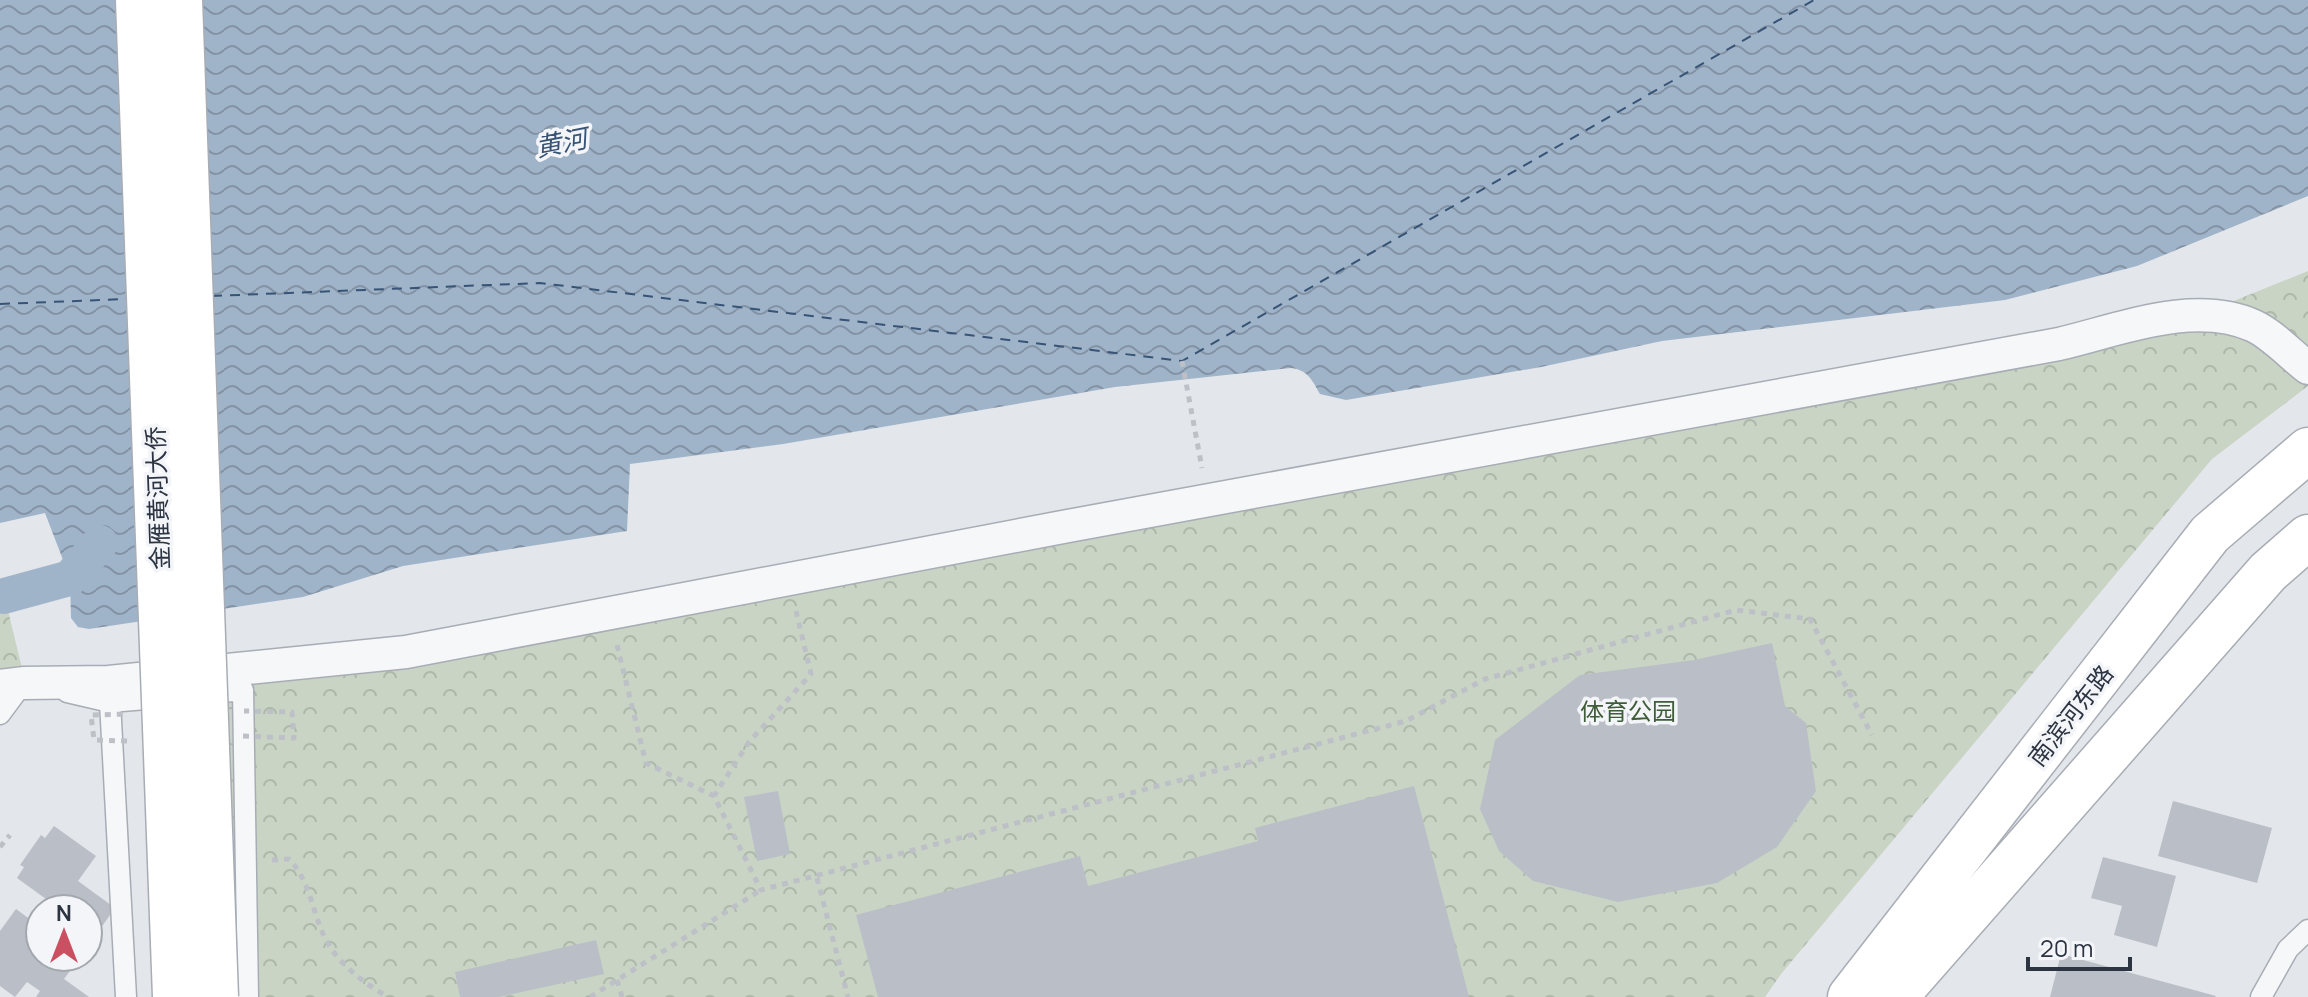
<svg xmlns="http://www.w3.org/2000/svg" width="2308" height="997" font-family="Manrope,'Noto Sans SC',sans-serif">
  <style>
    .park { fill: url(#park-crowns) }
    .water { fill: url(#water-waves) }
    .lines { fill: none; stroke-linecap: round; stroke-linejoin: round }
    .canal { stroke: #a0b4c9; stroke-width: 36 }
    .ferry { stroke: #375375; stroke-width: 2; stroke-dasharray: 10 8; stroke-linecap: butt }
    .building { fill: #babfc7 }
    .service-casing { stroke: #a8adb5; stroke-width: 23 }
    .pedestrian-casing { stroke: #a8adb5; stroke-width: 35 }
    .secondary-casing { stroke: #a8adb5; stroke-width: 47 }
    .path { stroke: #bdc0c6; stroke-width: 5; stroke-dasharray: 6 6; stroke-linecap: butt }
    .service { stroke: #f6f7f9; stroke-width: 20 }
    .pedestrian { stroke: #f6f7f9; stroke-width: 32 }
    .secondary { stroke: #fff; stroke-width: 44 }
    .secondary-bridge-casing { stroke: #a8adb5; stroke-width: 47; stroke-linecap: butt }
    .path-bridge { stroke: #bdc0c6; stroke-width: 5; stroke-dasharray: 6 6; stroke-linecap: butt }
    .secondary-bridge { stroke: #fff; stroke-width: 44 }
    .labels { text-anchor: middle; dominant-baseline: central; stroke-width: 7; stroke-linejoin: round; paint-order: stroke }
    .street-label { font-size: 24px; fill: #2c3442; stroke: #f3f5f8 }
    .park-label { font-size: 24px; fill: #405d39; stroke: #f3f5f8 }
    .water-label { font-size: 26px; font-style: italic; fill: #375375; stroke: #f3f5f8 }
  </style>
  <defs>
    <pattern id="park-crowns" width="20" height="18" patternUnits="userSpaceOnUse" patternTransform="scale(2)"><rect width="20" height="18" fill="#c9d4c5"/><path d="M2 6a3 3 0 1 1 6 0M12 15a3 3 0 1 1 6 0" fill="none" stroke="#adb7aa"/></pattern>
    <pattern id="water-waves" width="16" height="10" patternUnits="userSpaceOnUse" patternTransform="scale(2)"><rect width="16" height="10" fill="#a0b4c9"/><path d="M0 5q4-4 8 0t8 0" fill="none" stroke="#8393a5"/></pattern>
  </defs>
  <rect width="100%" height="100%" fill="#e3e6eb"/>
  <g class="park">
    <path d="M2308,271V386L2212,459L1781,974L1765,997H224L216,671L1250,479L2150,335Z"/>
    <path d="M0,578L22,668L0,673Z"/>
  </g>
  <path class="water" d="M0,0H2308V196L2137,266L2005,300L1662,341L1541,367L1346,400L1320,394C1312,380 1308,370 1291,368L1115,387L783,444L630,464L627,531L403,566L303,597L89,629L78,627L71,618L70,578L45,513L0,523Z"/>
  <g class="lines">
    <path class="canal" d="M4,596L70,578L100,543"/>
    <g class="ferry">
      <path d="M212,296L540,283L1182,361L1814,0"/>
      <path d="M0,304L126,299"/>
    </g>
  </g>
  <g class="building">
    <path d="M1772,643L1785,706L1806,723L1816,791L1777,847L1717,883L1618,902L1533,881L1499,851L1480,809L1495,740L1580,675L1694,660Z"/>
    <path d="M1414,786L1469,997H878L856,915L1080,856L1088,886L1258,841L1255,828Z"/>
    <path d="M778,791L790,854L757,861L744,797Z"/>
    <path d="M2173,801L2272,828L2257,883L2158,856Z"/>
    <path d="M54,826L96,856L78,881L115,908L88,946V909H40V957H80L64,979L89,997H36L40,991L27,982L15,997L0,986V931L16,909L31,920L46,899L17,878L24,867L20,865L41,835L45,838Z"/>
    <path d="M2103,857L2176,876L2157,947L2114,935L2122,906L2091,898Z"/>
    <path d="M596,940L604,974L499,997H460L455,972Z"/>
    <path d="M2061,954L2216,996L2215,997H2050Z"/>
  </g>
  <g class="lines">
    <defs>
      <g id="service">
        <path d="M67,692L110,702L170,697"/>
        <path d="M202,694L243,690L248,997"/>
        <path d="M110,702L126,997"/>
        <path d="M0,714L23,683L28,684"/>
        <path d="M2261,997L2288,949L2308,930"/>
      </g>
      <path id="pedestrian" d="M0,686L23,683L109,682L406,652L1068,526L2059,344C2119,330 2194,299 2254,326C2273,335 2291,355 2308,368"/>
      <g id="secondary">
        <path d="M1850,997L2210,534L2308,450"/>
        <path d="M1895,997L2268,572L2308,537"/>
      </g>
    </defs>
    <use href="#service" class="service-casing"/>
    <use href="#pedestrian" class="pedestrian-casing"/>
    <use href="#secondary" class="secondary-casing"/>
    <g class="path">
      <path d="M1182,361L1202,468"/>
      <path d="M796,611L811,674L749,742L714,796L761,890L1406,721L1485,679L1736,610L1810,619L1872,735"/>
      <path d="M617,645L646,763L714,796"/>
      <path d="M0,847L10,835"/>
      <path d="M272,860L289,859C310,880 312,912 325,938C338,964 364,983 388,997"/>
      <path d="M817,878L848,997"/>
      <path d="M617,980L622,997"/>
      <path d="M590,997L761,890"/>
    </g>
    <use href="#service" class="service"/>
    <use href="#pedestrian" class="pedestrian"/>
    <use href="#secondary" class="secondary"/>
    <defs>
      <g id="secondary-bridge">
        <path d="M138,0L175,997"/>
        <path d="M180,0L216,997"/>
      </g>
    </defs>
    <use href="#secondary-bridge" class="secondary-bridge-casing"/>
    <g class="path-bridge">
      <path d="M243,736L294,738L292,712L244,711"/>
      <path d="M127,741L94,740L91,715L128,714"/>
    </g>
    <use href="#secondary-bridge" class="secondary-bridge"/>
  </g>
  <g class="labels">
    <g class="street-label">
      <text transform="translate(157 498) rotate(-92)">金雁黄河大侨</text>
      <text transform="translate(2070 715) rotate(-52)">南滨河东路</text>
    </g>
    <g class="park-label">
      <text x="1628" y="710">体育公园</text>
    </g>
    <g class="water-label">
      <text transform="translate(561 142) rotate(-11)">黄河</text>
    </g>
  </g>
  <g transform="translate(64 933)"><circle r="38" fill="#f3f5f8" stroke="#a3a8af" stroke-width="2"/>
  <path d="M0-6L14 30L0 20L-14 30Z" fill="#c94f61"/>
  <text y="-12" font-size="22" font-weight="bold" text-anchor="middle" fill="#2c3442">N</text>
  </g>
  <path d="M2028 957v12h102v-12" fill="none" stroke="#2c3442" stroke-width="4"/>
  <text x="2040" y="957" font-size="24" fill="#2c3442" stroke="#f3f5f8" stroke-width="6" paint-order="stroke">20 m</text>
</svg>
